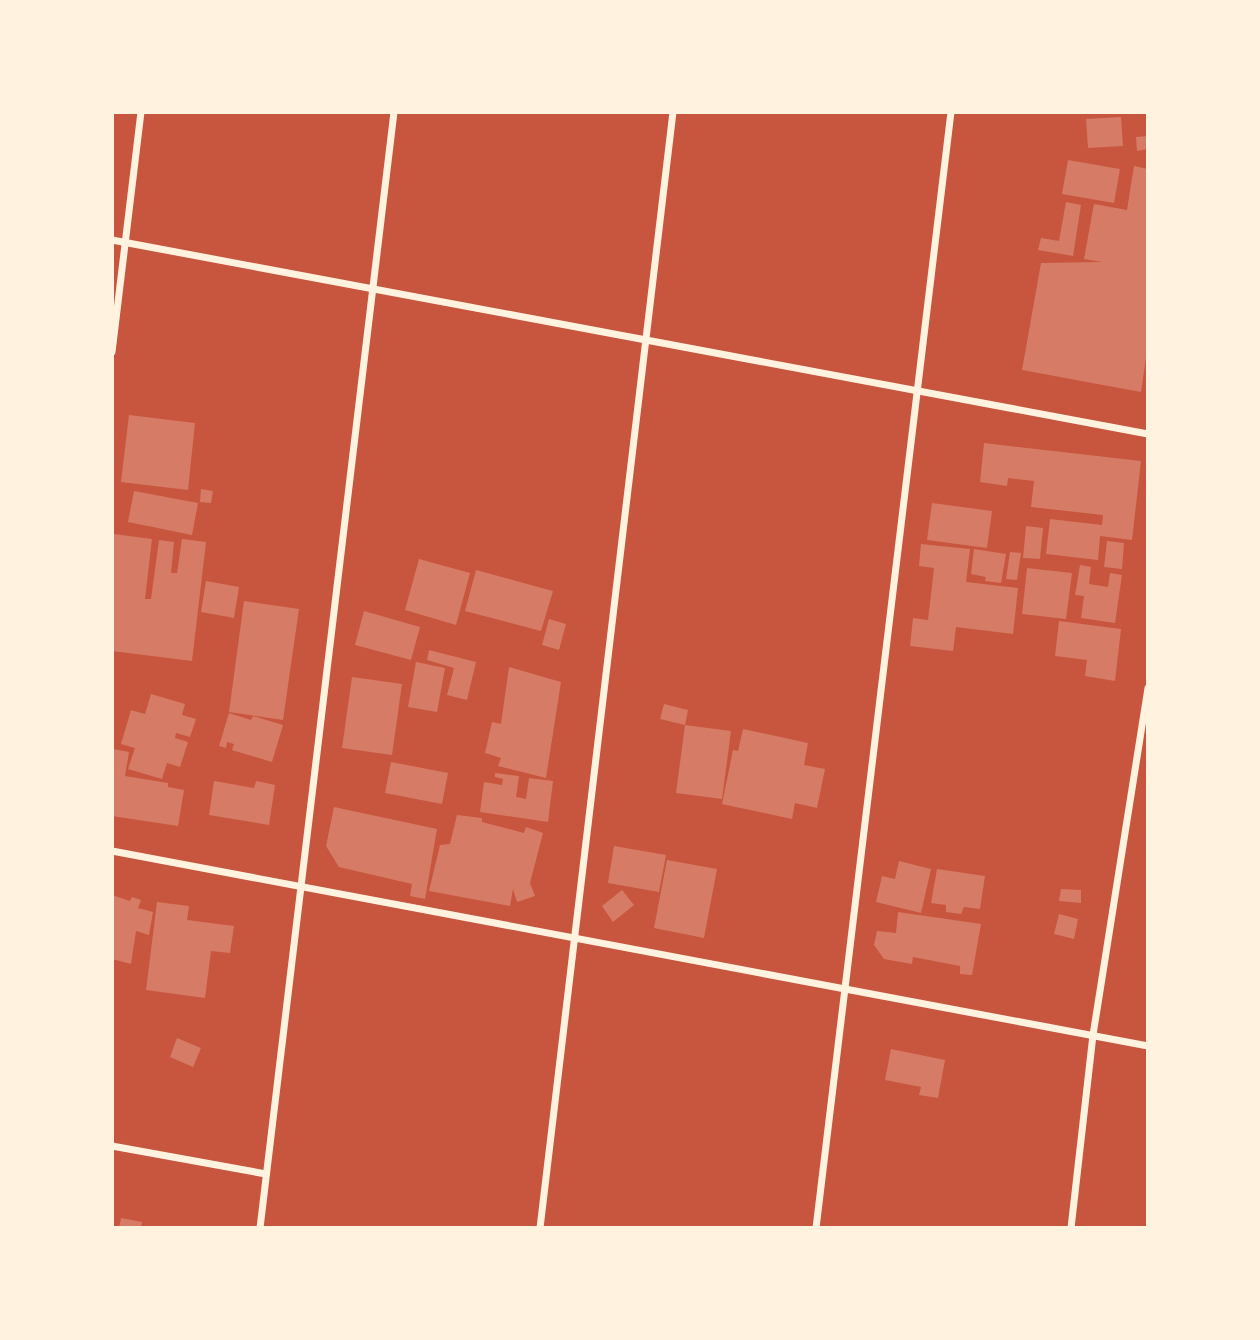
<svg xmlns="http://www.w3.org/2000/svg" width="1260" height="1340" font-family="'Public Sans',sans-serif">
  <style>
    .building { fill: #d67c66 }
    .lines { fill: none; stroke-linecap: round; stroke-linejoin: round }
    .minor { stroke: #fff3e0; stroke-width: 7 }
  </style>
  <rect width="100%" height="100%" fill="#c8553d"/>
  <g class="building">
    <path d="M1121,117L1123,146L1088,148L1086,119Z"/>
    <path d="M1148,136V149L1137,151L1136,137Z"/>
    <path d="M1068,160L1120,169L1114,203L1062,194Z"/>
    <path d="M1134,166L1148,169V344L1141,392L1022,370L1041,263L1102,262L1084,259L1094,204L1127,210Z"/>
    <path d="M1066,202L1081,205L1073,256L1038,250L1041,238L1059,241Z"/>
    <path d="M129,415L195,423L188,490L121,482Z"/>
    <path d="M984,443L1141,461L1132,540L1100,536L1098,560L1046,554L1050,519L1102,525L1103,515L1031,507L1034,481L1008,478L1007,486L980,482Z"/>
    <path d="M201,489L213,491L211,503L200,502Z"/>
    <path d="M134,491L198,503L192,535L128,522Z"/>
    <path d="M932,503L992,511L987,548L927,540Z"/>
    <path d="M1026,526L1043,528L1040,559L1023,558Z"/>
    <path d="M114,534L152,539L145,599H151L159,540L174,542L171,573H177L182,539L206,542L192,661L112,651V554Z"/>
    <path d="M1107,541L1124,543L1122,569L1104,567Z"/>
    <path d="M921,544L970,549L966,582L1018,588L1013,634L956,627L953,651L910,646L913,618L928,620L934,568L919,566Z"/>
    <path d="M974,549L1006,554L1001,583L985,581L986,577L971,574Z"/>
    <path d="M1010,552L1021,553L1017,580L1006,579Z"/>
    <path d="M419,559L470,573L456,625L405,610Z"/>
    <path d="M1080,565L1091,567L1089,584L1108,587L1110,573L1122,575L1115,623L1081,618L1084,596L1075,595Z"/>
    <path d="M1027,568L1072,573L1066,619L1022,614Z"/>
    <path d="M476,570L553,591L541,631L465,611Z"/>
    <path d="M206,581L239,587L234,618L201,612Z"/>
    <path d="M244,601L299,609L283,720L229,712Z"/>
    <path d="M364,611L420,627L411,660L355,645Z"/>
    <path d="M549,619L566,624L559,650L542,645Z"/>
    <path d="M1059,621L1121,629L1115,681L1085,676L1087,660L1055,656Z"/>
    <path d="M429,650L476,662L467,700L447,695L454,668L427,660Z"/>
    <path d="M416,662L445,668L437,712L408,707Z"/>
    <path d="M509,667L561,682L546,778L498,766L501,758L485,753L492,722L501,724Z"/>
    <path d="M352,677L402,684L392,755L342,748Z"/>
    <path d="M151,694L185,704L182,715L196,719L190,737L176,733L175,738L188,742L180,767L167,763L162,779L128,769L135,748L121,744L131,710L145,714Z"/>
    <path d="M664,704L688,710L685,725L660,719Z"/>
    <path d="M229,713L251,720L253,716L283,725L272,762L232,750L234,744L227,742L226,748L219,746Z"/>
    <path d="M685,725L731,731L722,799L676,793Z"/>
    <path d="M743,729L808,743L804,765L825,769L817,808L795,803L792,819L722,804L733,750L738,751Z"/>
    <path d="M113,749L129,752L125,776L168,783V787L184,790L178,826L112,816Z"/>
    <path d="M391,762L448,773L442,804L385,793Z"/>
    <path d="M495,773L519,776L516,797L526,799L529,778L553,781L548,822L480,812L484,782L502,785L503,779L495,777Z"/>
    <path d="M214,781L254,788L256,781L275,785L269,825L209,815Z"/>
    <path d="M334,807L437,829L425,899L410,896L412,884L339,867L326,846Z"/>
    <path d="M457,815L482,818V822L524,833L526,827L543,833L530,883L535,896L517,902L513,889L510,906L429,891L440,845L450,844Z"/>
    <path d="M614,846L666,855L659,892L608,883Z"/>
    <path d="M667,860L717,869L704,938L654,928Z"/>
    <path d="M899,861L931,869L921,913L876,902L882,876L895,879Z"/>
    <path d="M937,869L985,876L980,909L964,907L961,914L946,912V905L931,903Z"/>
    <path d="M1061,889L1081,890V903L1059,901Z"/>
    <path d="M622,890L634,905L613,922L602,906Z"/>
    <path d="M112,895L130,901L132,897L141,900L138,908L153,912L149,935L136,931L131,964L112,959Z"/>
    <path d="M157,902L189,906L187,920L234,926L230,953L211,951L205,998L146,990Z"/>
    <path d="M898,912L981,924L972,975L960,974V966L913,957L912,964L884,959L874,945L877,931L896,933Z"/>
    <path d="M1059,914L1078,919L1074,939L1054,934Z"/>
    <path d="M177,1038L201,1048L193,1067L170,1057Z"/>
    <path d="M891,1049L945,1060L938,1098L919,1095L921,1087L885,1080Z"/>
    <path d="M121,1218L142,1222L141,1228H119Z"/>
  </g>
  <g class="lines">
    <g class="minor">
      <path d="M112,240L1148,434"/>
      <path d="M112,352L141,112"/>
      <path d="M112,851L1148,1046"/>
      <path d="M112,1146L266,1174"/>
      <path d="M260,1228L394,112"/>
      <path d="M540,1228L673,112"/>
      <path d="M816,1228L951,112"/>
      <path d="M1071,1228L1093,1035L1148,688"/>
    </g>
  </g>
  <rect width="1260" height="1340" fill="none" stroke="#fff3e0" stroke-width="228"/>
</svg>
